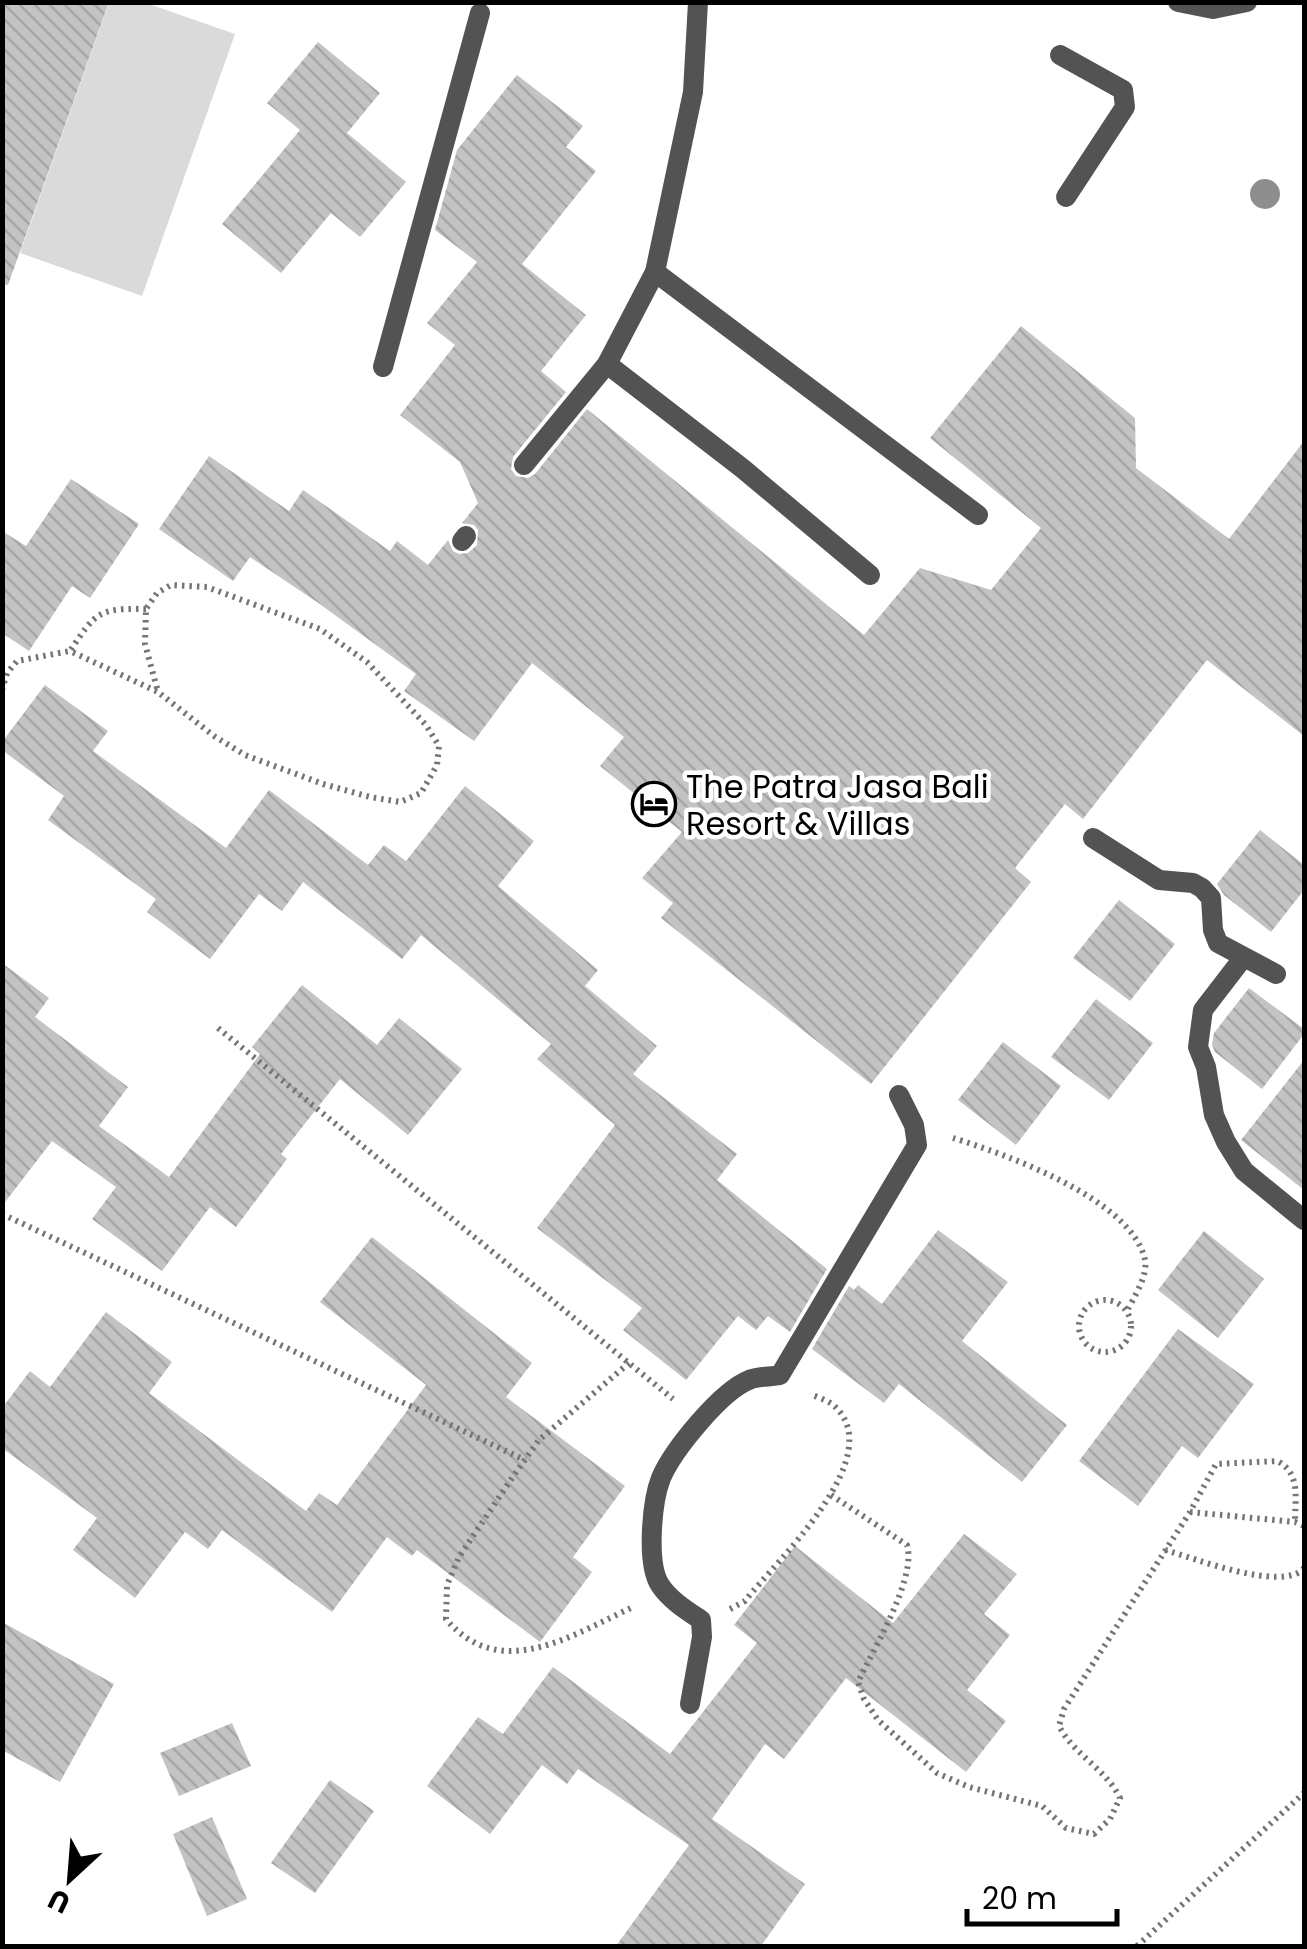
<svg xmlns="http://www.w3.org/2000/svg" width="1307" height="1949" font-family="Poppins,sans-serif">
  <style>
    .pitch { fill: #dadada }
    .building { fill: url(#building-back-hatch) }
    .lines { fill: none; stroke-linecap: round; stroke-linejoin: round }
    .path { stroke: #757575; stroke-width: 6; stroke-dasharray: 2.5 5; stroke-linecap: butt }
    .lane { stroke: #535353; stroke-width: 20 }
    .street { stroke: #535353; stroke-width: 20 }
    .tree { fill: #8e8e8e }
    .labels { text-anchor: middle; dominant-baseline: central; stroke-width: 9; stroke-linejoin: round; paint-order: stroke }
    .poi-label { font-size: 32px; fill: #000; stroke: #fff; text-anchor: start }
  </style>
  <defs>
    <pattern id="building-back-hatch" width="6" height="6" patternUnits="userSpaceOnUse" patternTransform="scale(2.5)"><rect width="6" height="6" fill="#c3c3c3"/><path d="M-1 5l2 2M0 0l6 6M5-1l2 2" fill="none" stroke="#a6a6a6"/></pattern>
  </defs>
  <rect width="100%" height="100%" fill="#fff"/>
  <path class="pitch" d="M109,3H146L235,34L142,296L20,253Z"/>
  <g class="building">
    <path d="M2,2H109L8,285L2,284Z"/>
    <path d="M318,42L380,93L347,133L406,182L360,237L331,213L281,273L222,224L300,130L267,103Z"/>
    <path d="M517,75L583,126L566,147L596,171L522,264L586,315L541,371L566,392L513,457L511,469L516,476L528,478L535,474L587,409L864,635L920,568L991,590L1041,528L930,438L1021,326L1135,418L1136,468L1229,539L1304,441V736L1207,660L1083,819L1065,804L1015,868L1031,882L871,1084L661,918L673,903L642,878L682,832L600,766L624,737L532,663L474,741L404,691L416,674L317,602L250,557L233,581L159,529L209,456L289,511L303,490L390,551L397,541L428,565L448,540L453,551L459,554L468,553L477,545L478,530L474,525L462,523L478,503L460,462L400,415L455,345L427,323L477,262L435,230L457,150Z"/>
    <path d="M71,479L139,524L90,598L72,586L29,651L2,633V531L26,546Z"/>
    <path d="M45,685L108,731L93,751L226,848L269,790L368,865L384,845L406,861L465,786L534,841L498,886L598,970L585,986L657,1046L633,1074L737,1154L717,1180L827,1269L790,1332L768,1316L756,1330L738,1316L686,1380L623,1330L642,1308L537,1228L615,1125L537,1059L551,1044L421,935L402,959L303,882L282,911L259,894L210,959L147,912L156,899L48,820L64,796L2,750V742Z"/>
    <path d="M1260,830L1304,865V890L1271,932L1224,895L1217,884Z"/>
    <path d="M1119,900L1175,944L1130,1001L1073,958Z"/>
    <path d="M2,963L49,998L35,1017L128,1087L99,1126L169,1177L260,1054L252,1047L302,985L377,1045L399,1018L462,1069L408,1135L340,1079L281,1154L287,1159L236,1227L210,1207L162,1271L92,1219L116,1187L52,1141L2,1206Z"/>
    <path d="M1249,988L1304,1029V1034L1262,1089L1215,1052L1212,1045L1214,1033Z"/>
    <path d="M1096,999L1153,1043L1109,1100L1051,1057Z"/>
    <path d="M1003,1042L1061,1086L1016,1145L958,1100Z"/>
    <path d="M1304,1060V1190L1241,1140Z"/>
    <path d="M938,1230L1008,1282L962,1341L1067,1425L1022,1482L899,1384L884,1403L812,1349L849,1286L854,1290L858,1285L882,1304Z"/>
    <path d="M1204,1231L1264,1279L1218,1338L1158,1290Z"/>
    <path d="M372,1237L532,1363L506,1397L625,1486L573,1557L592,1572L540,1642L417,1550L412,1556L387,1537L332,1612L222,1530L208,1549L185,1532L135,1598L73,1550L97,1518L2,1448V1408L30,1371L50,1387L106,1312L172,1362L149,1393L306,1511L319,1493L337,1505L426,1385L320,1302Z"/>
    <path d="M1178,1329L1254,1384L1198,1458L1182,1446L1138,1506L1079,1461Z"/>
    <path d="M964,1534L1017,1574L984,1614L1010,1635L967,1690L1006,1721L966,1772L846,1678L784,1759L765,1744L712,1819L805,1884L761,1946H616L689,1845L578,1769L567,1784L542,1765L490,1834L427,1786L478,1717L503,1734L553,1667L670,1754L757,1643L734,1625L795,1546L893,1623Z"/>
    <path d="M2,1622L114,1684L60,1782L2,1750Z"/>
    <path d="M232,1723L251,1766L179,1796L160,1753Z"/>
    <path d="M330,1780L374,1811L315,1893L271,1863Z"/>
    <path d="M212,1817L247,1899L207,1916L173,1834Z"/>
  </g>
  <g class="lines">
    <g class="path">
      <path d="M146,609C98,608 96,612 70,651L158,692L145,644L146,609L157,593L171,585L207,587L320,629L367,662L426,725L439,746L437,765L421,793L400,802L370,797L323,784L245,755L214,736L158,692"/>
      <path d="M2,690L7,673L17,661L70,651"/>
      <path d="M218,1028L673,1399"/>
      <path d="M953,1138C1005,1154 1132,1199 1145,1260C1148,1276 1134,1297 1127,1311"/>
      <path d="M2,1214L525,1460"/>
      <circle cx="1105" cy="1326" r="26"/>
      <path d="M629,1363L539,1440L512,1478L459,1557L447,1585L446,1619C500,1684 574,1634 633,1607"/>
      <path d="M831,1495L907,1545C917,1578 873,1650 858,1682L864,1699L878,1720L937,1773L969,1787L1042,1806L1066,1828L1094,1834L1110,1819L1120,1798C1106,1769 1074,1755 1059,1726L1064,1709L1190,1512L1216,1464L1277,1461C1301,1473 1295,1498 1295,1522"/>
      <path d="M1190,1512L1295,1522L1304,1526"/>
      <path d="M1165,1550C1194,1558 1283,1593 1304,1568"/>
      <path d="M730,1609L745,1601C776,1561 893,1454 832,1404C826,1400 817,1397 810,1394"/>
      <path d="M1137,1946L1304,1793"/>
    </g>
    <g class="lane">
      <path d="M1060,55L1123,90L1125,107L1066,197"/>
      <path d="M655,272L978,515"/>
      <path d="M607,364L742,468L870,575"/>
      <path d="M383,367L480,13"/>
      <path d="M524,465L607,364L655,272L693,92L698,2"/>
      <path d="M462,541L466,536"/>
      <path d="M1093,838L1159,880L1193,883L1202,888L1211,898L1213,930L1218,943L1276,974"/>
      <path d="M1243,958L1203,1010L1198,1047L1206,1067L1214,1115L1226,1142L1244,1171L1304,1220"/>
      <path d="M690,1704L702,1637L701,1620C686,1610 670,1600 660,1585C646,1563 652,1501 661,1478C673,1450 721,1391 749,1380C758,1376 770,1377 780,1375L917,1145L914,1125L899,1095"/>
    </g>
    <path class="street" d="M1178,2L1213,9L1247,2"/>
  </g>
  <circle class="tree" cx="1265" cy="194" r="15"/>
  <defs>
    <symbol id="hotel-ring" viewBox="-11 -11 22 22"><circle r="9.5" fill="#fff" stroke="#000" stroke-width="1.5"/><path d="M-6-4.5h1.5V1H6V5H4.5V3h-9V5H-6ZM-4 0a1.8 1.8 0 1 1 3.6 0ZM.5 0V-2.5h3Q6-2.5 6 0Z" fill="#000"/></symbol>
  </defs>
  <g fill-rule="evenodd">
    <use href="#hotel-ring" x="629" y="779" width="50" height="50"/>
  </g>
  <g class="labels">
    <g class="poi-label">
      <text x="686" y="786">The Patra Jasa Bali<tspan x="686" dy="37">Resort &amp; Villas</tspan></text>
    </g>
  </g>
  <rect width="1307" height="1949" fill="none" stroke="#000000" stroke-width="10"/>
  <g transform="translate(70 1879) rotate(206)" stroke="#ffffff" stroke-width="8" paint-order="stroke">
  <path d="M0-8L18 38L0 25L-18 38Z" fill="#000000"/>
  <text y="-15" font-size="28" font-weight="bold" text-anchor="middle" fill="#000000">U</text>
  </g>
  <path d="M967 1909v15h150v-15" fill="none" stroke="#000000" stroke-width="5"/>
  <text x="982" y="1909" font-size="30" fill="#000000" stroke="#ffffff" stroke-width="8" paint-order="stroke">20 m</text>
</svg>
